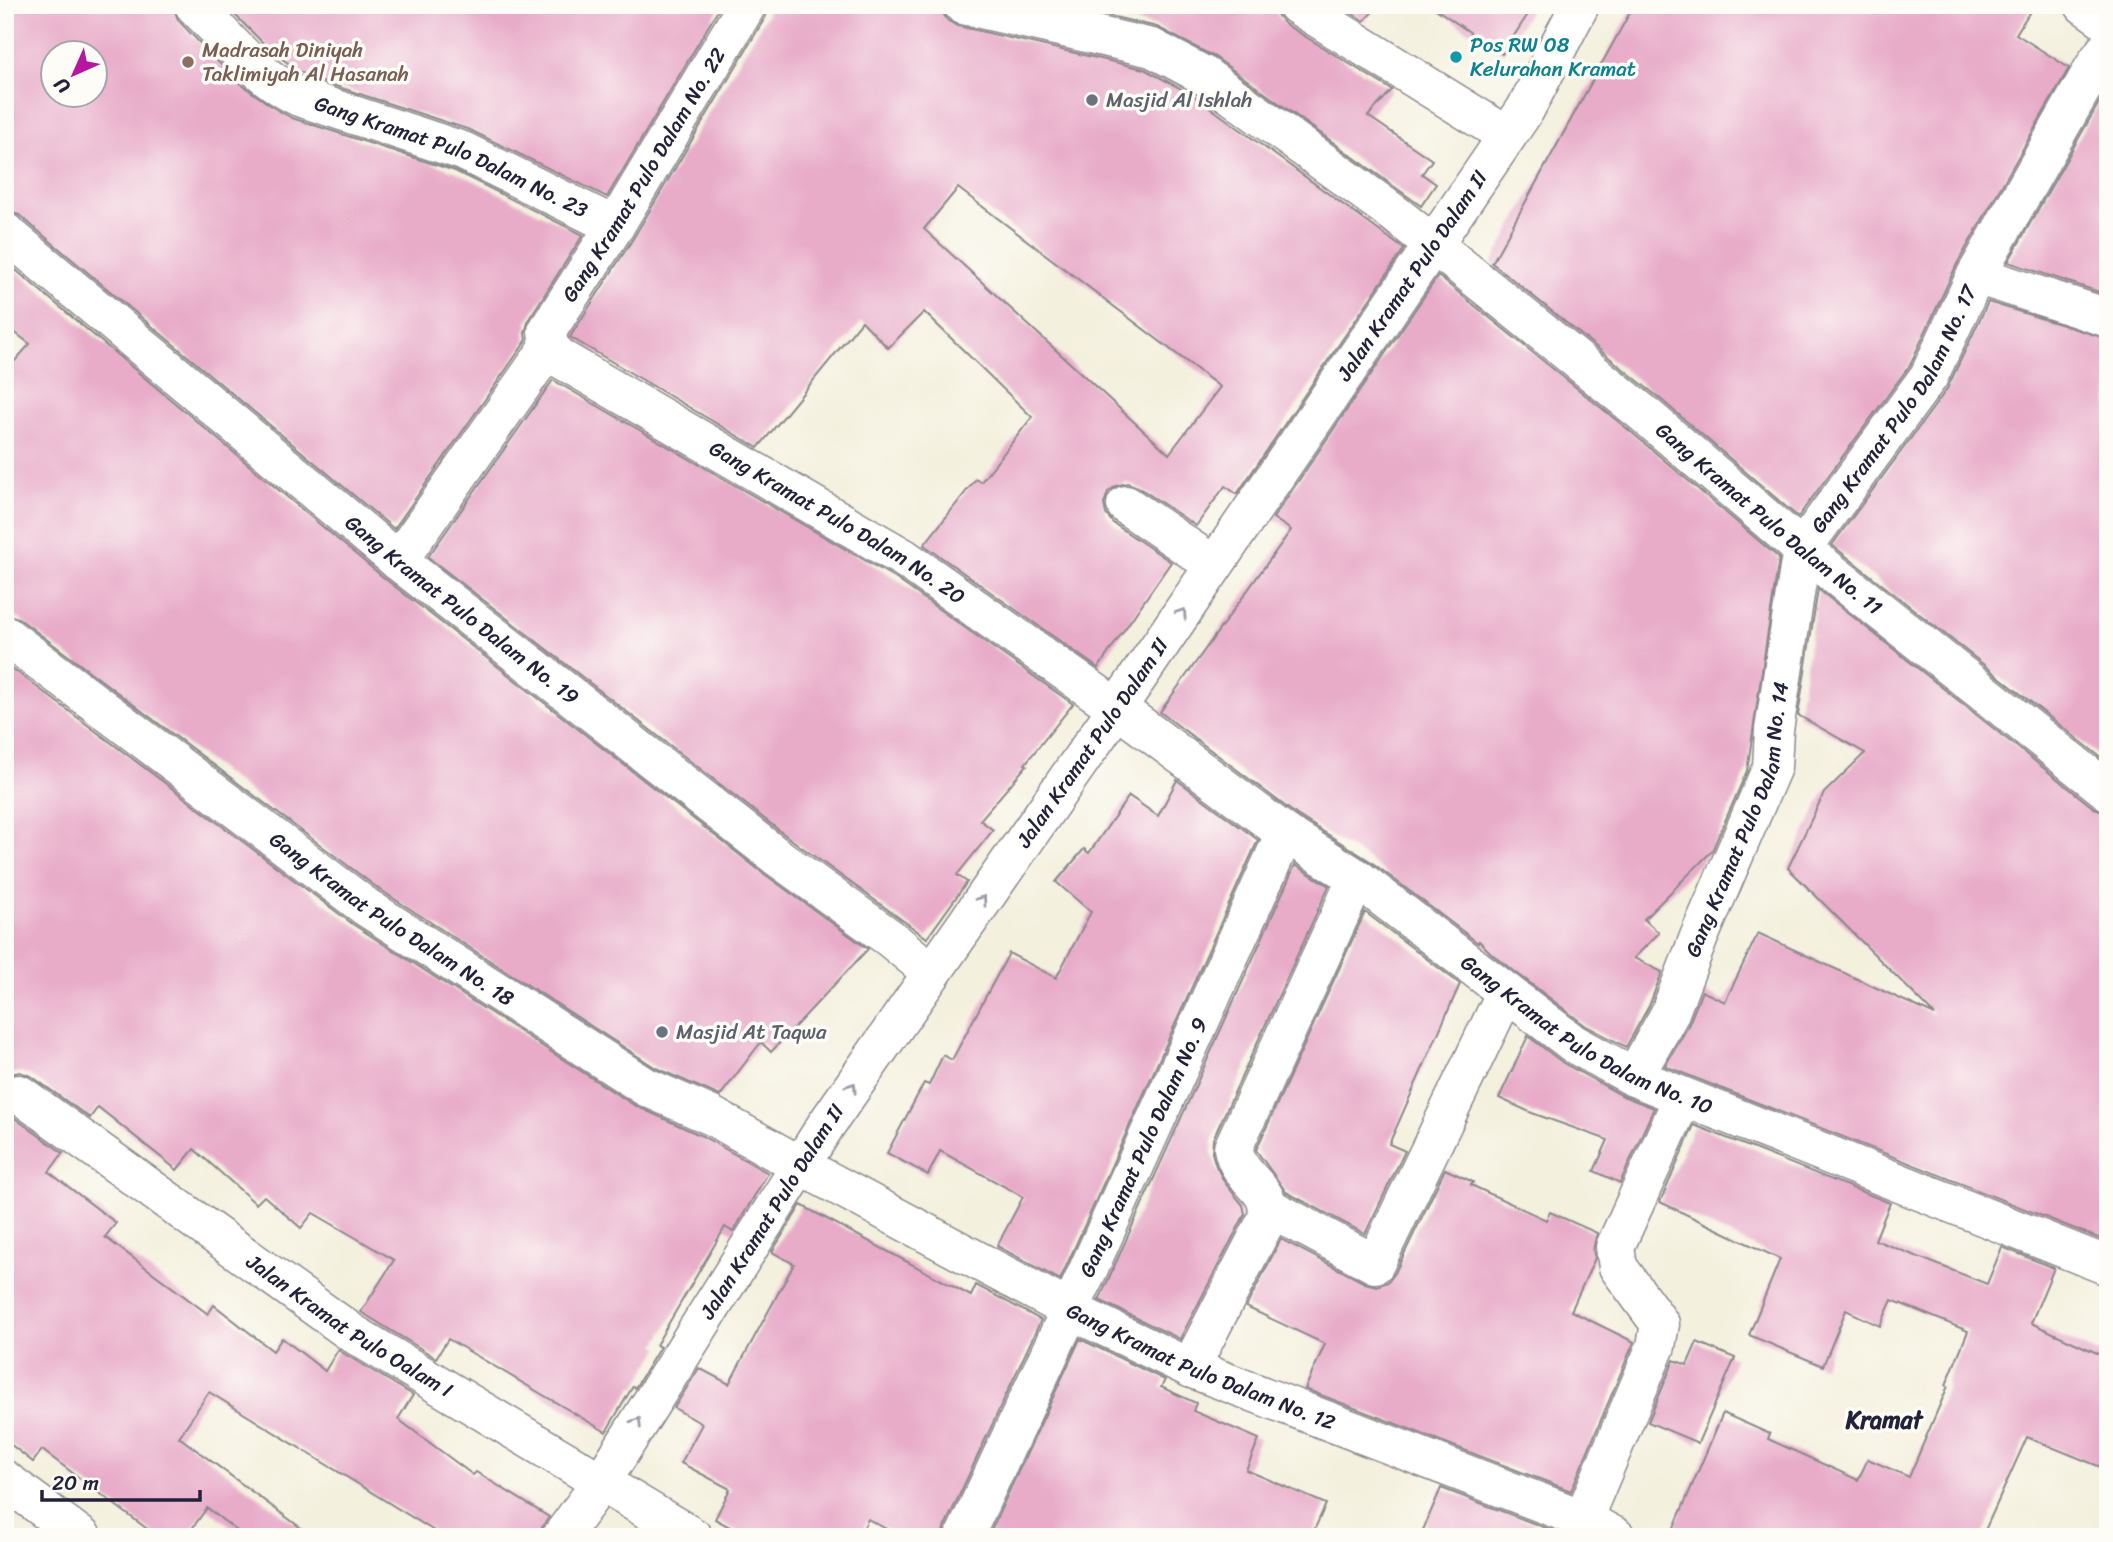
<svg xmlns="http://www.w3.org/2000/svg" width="2113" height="1542" font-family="Sriracha,sans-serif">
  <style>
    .building { fill: #e8acc9; fill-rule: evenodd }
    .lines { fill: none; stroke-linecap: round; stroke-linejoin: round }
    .minor-casing { stroke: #8b898c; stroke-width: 41 }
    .minor { stroke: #fff; stroke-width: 38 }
    .oneway { stroke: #9c9ca7 }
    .culture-dot { fill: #0f9aa8; stroke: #fdfcf7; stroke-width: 2.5 }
    .education-dot { fill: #8d6e63; stroke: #fdfcf7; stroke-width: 2.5 }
    .worship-dot { fill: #6b7280; stroke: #fdfcf7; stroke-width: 2.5 }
    .labels { text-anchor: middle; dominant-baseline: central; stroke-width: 7; stroke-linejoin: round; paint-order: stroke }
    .culture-label { font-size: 21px; fill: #0d838f; stroke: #fdfcf7; text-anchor: start }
    .education-label { font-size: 21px; fill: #785e54; stroke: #fdfcf7; text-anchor: start }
    .worship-label { font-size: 21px; fill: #5b616d; stroke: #fdfcf7; text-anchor: start }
    .street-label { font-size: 21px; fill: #22223b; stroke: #fdfcf7 }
    .quarter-label { font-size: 24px; font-weight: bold; fill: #22223b; stroke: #fdfcf7 }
  </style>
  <rect width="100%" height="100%" fill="#fdfcf7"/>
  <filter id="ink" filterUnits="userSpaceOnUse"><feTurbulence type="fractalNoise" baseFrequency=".0143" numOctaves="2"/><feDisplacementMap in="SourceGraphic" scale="14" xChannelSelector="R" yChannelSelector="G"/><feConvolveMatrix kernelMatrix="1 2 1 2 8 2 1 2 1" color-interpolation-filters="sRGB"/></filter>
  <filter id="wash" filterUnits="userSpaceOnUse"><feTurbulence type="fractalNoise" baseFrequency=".00686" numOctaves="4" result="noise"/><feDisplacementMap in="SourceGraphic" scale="28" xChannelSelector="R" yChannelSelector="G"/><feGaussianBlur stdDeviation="1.57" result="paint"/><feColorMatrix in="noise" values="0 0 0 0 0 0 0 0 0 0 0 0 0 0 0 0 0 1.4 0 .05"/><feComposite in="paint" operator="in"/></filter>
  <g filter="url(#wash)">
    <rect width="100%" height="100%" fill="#f4f0de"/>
    <g id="blocks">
      <g class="building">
        <path d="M5,5H173L178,20L215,59L242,85L274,108L292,118L455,171L583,235L529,319L525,333L526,341L394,529L19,215L5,211ZM52,52H94V94H52Z"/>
        <path d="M225,5H721L607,197L470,130L308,77L271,51Z"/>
        <path d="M769,5H942V12L948,21L958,26L1144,69L1193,95L1404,249L1237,494L1225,486L1196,526L1138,487L1127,483L1116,486L1108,492L1104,504L1106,514L1113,523L1171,562L1098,668L924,545L976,479L981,482L1032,417L924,312L888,348L862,321L758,448L570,337L634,237L766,16ZM958,188L1220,387L1169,454L924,229Z"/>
        <path d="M1063,5H1275L1278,16L1285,24L1392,90L1368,116L1432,160L1422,174L1436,184L1421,206L1215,57L1157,27Z"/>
        <path d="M1339,5H1379L1364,21Z"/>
        <path d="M1430,5H1534L1502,54Z"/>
        <path d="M1634,5H2034L2016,34L2069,68L1957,264L1910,365L1798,517L1658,397L1492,263Z"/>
        <path d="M2105,92L2108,93V295L2008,262Z"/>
        <path d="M5,261L384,578L763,873L868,949L771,1052L761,1042L720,1096L656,1068L379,889L18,618L5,614V372L30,344L5,325Z"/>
        <path d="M1438,276L1630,431L1779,558L1747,771L1712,851L1644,919L1659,933L1634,958L1662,972L1649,1006L1626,1047L1586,1026L1492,954L1479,941L1478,943L1370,861L1297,815L1160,712L1291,530L1273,518Z"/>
        <path d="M1988,302L2108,339V763L1832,545L1947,389Z"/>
        <path d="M553,380L892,576L1073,704L1025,764L1027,765L980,820L993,830L957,875L967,882L927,938L789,838L428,557Z"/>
        <path d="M1818,589L2094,808L2108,812V1242L1665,1066L1688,1026L1702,991L1725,1002L1758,933L1935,1015L1788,868L1824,793L1865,753L1798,715Z"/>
        <path d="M5,663L354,925L634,1105L702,1136L768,1173L733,1232L725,1227L656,1345L660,1347L635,1388L633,1386L606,1432L448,1339L436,1358L361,1312L394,1260L313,1213L301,1228L264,1196L256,1204L194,1149L177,1170L98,1107L90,1118L31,1076L20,1072L11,1074L5,1078Z"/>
        <path d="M1177,780L1258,840L1060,1280L997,1246L1023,1197L940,1151L928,1175L887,1153L924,1083L929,1085L943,1055L952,1060L1009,953L1056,978L1091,912L1056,882L1084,849L1089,853L1129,796L1158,816Z"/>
        <path d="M1295,865L1329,886L1213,1139L1212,1153L1216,1166L1225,1183L1243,1205L1245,1214L1180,1339L1099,1300Z"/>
        <path d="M1365,912L1460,984L1389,1144L1405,1151L1365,1234L1286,1192L1256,1150Z"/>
        <path d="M1528,1036L1563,1063L1623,1096L1654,1108L1620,1183L1594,1171L1608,1140L1532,1113L1499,1098Z"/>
        <path d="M5,1111L63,1153L49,1172L116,1223L105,1237L208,1314L214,1305L273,1351L282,1338L325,1371L338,1350L413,1395L398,1419L473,1475L476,1472L549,1517L543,1525L539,1537H444L209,1392L179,1437L313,1537H245L207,1508L186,1537H158L42,1450L33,1462L5,1440Z"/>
        <path d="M1694,1125L1890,1203L1875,1240L1987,1284L2002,1247L2054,1268L2031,1323L2108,1358V1470L2027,1437L1982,1537H1670L1723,1413L1770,1434L1768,1439L1858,1480L1868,1459L1909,1477L1948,1386L1946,1385L1968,1331L1892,1300L1880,1326L1846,1310L1823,1366L1749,1335L1780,1259L1660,1202Z"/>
        <path d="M1445,1169L1473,1182L1471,1185L1546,1220L1550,1212L1597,1233L1593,1250L1595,1258L1571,1311L1634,1342L1571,1491L1305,1389L1325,1344L1246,1307L1281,1239L1365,1283L1377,1286L1388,1282L1395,1273Z"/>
        <path d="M801,1205L971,1296L976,1285L1041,1320L944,1528L942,1537H901L868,1519L859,1537H748L715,1519L730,1489L681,1463L702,1424L674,1408L699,1368L729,1384L794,1264L772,1252Z"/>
        <path d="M1080,1339L1165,1380L1161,1387L1196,1403L1193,1411L1259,1439L1246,1470L1326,1504L1311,1537H988Z"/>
        <path d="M1697,1342L1735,1358L1698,1443L1648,1422L1674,1360L1687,1365Z"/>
        <path d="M1441,1488L1564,1535L1420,1537Z"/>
      </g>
    </g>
  </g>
  <g filter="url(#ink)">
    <use href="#blocks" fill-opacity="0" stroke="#8b898c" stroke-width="2"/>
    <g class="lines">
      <defs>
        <g id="minor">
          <path id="s1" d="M194,5C226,37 258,78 299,97L463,151L615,226"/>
          <path id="s2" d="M963,5L1152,48L1205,76L1395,214L1489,289L1644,414L1802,549L2108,791"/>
          <path d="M1297,5L1506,135"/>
          <path d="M2084,5L2108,22"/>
          <path id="s3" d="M5,232L398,561L776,856L891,939L931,972"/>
          <path d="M1976,275L2108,318"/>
          <path id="s4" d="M549,347L561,359L904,558L1117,708L1285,833L1357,878L1574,1044L1634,1077L2108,1266"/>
          <path id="s5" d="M549,347L547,331L615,226L747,5"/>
          <path d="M1126,505L1214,565"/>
          <path d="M398,561L549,347"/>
          <path id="s6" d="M5,635L366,907L646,1087L712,1116L801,1166L1070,1310L1190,1368L1583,1519L1616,1537"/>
          <path id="s7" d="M1634,1077L1669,1015L1699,937L1772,767L1774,730L1802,549L1929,376L1976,275L2097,62L2108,47"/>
          <path id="s8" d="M19,1094L352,1333L693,1537"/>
          <path d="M1270,1208L1375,1264L1506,992"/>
          <path d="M1190,1368L1266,1221C1276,1187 1239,1183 1233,1148L1357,878"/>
          <path d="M5,1480L82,1537"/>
          <path d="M1583,1519L1656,1346L1660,1324L1618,1267L1615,1247L1683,1097"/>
          <path id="s9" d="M561,1537L602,1481L826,1125L1117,708L1525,110L1580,5"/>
          <path id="s10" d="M964,1537L1070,1310L1285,833"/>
        </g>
      </defs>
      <use href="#minor" class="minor-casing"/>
      <use href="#minor" class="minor"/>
    </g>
    <defs><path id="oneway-chevron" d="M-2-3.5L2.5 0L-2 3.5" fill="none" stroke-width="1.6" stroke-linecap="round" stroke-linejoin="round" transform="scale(1.75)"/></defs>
    <g class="oneway">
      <use href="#oneway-chevron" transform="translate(1182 613) rotate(-56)"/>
      <use href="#oneway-chevron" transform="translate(982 900) rotate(-55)"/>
      <use href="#oneway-chevron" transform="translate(852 1087) rotate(-56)"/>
      <use href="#oneway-chevron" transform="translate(637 1422) rotate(-58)"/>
    </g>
  </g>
  <circle class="culture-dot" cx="1456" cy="57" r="7"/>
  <circle class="education-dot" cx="188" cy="62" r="7"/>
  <g class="worship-dot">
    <circle cx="1092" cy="100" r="7"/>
    <circle cx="662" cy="1032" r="7"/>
  </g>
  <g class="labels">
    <g class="culture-label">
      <text x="1470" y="45">Pos RW 08<tspan x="1470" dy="24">Kelurahan Kramat</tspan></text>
    </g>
    <g class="education-label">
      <text x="202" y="50">Madrasah Diniyah<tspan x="202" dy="24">Taklimiyah Al Hasanah</tspan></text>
    </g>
    <g class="worship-label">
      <text x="1106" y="100">Masjid Al Ishlah</text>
      <text x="676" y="1032">Masjid At Taqwa</text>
    </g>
    <g class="street-label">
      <text stroke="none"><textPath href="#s1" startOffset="304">Gang Kramat Pulo Dalam No. 23</textPath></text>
      <text stroke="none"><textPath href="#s5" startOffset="200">Gang Kramat Pulo Dalam No. 22</textPath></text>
      <text stroke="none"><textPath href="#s9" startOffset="1522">Jalan Kramat Pulo Dalam II</textPath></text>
      <text stroke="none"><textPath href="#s7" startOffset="728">Gang Kramat Pulo Dalam No. 17</textPath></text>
      <text stroke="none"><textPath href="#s2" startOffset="971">Gang Kramat Pulo Dalam No. 11</textPath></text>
      <text stroke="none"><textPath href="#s4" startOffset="338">Gang Kramat Pulo Dalam No. 20</textPath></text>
      <text stroke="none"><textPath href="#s3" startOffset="593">Gang Kramat Pulo Dalam No. 19</textPath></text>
      <text stroke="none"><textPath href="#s9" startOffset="956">Jalan Kramat Pulo Dalam II</textPath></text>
      <text stroke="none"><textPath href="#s7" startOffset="280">Gang Kramat Pulo Dalam No. 14</textPath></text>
      <text stroke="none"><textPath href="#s6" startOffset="480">Gang Kramat Pulo Dalam No. 18</textPath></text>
      <text stroke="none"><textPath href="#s4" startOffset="1248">Gang Kramat Pulo Dalam No. 10</textPath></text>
      <text stroke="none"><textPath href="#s10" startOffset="429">Gang Kramat Pulo Dalam No. 9</textPath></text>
      <text stroke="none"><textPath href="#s9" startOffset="388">Jalan Kramat Pulo Dalam II</textPath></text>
      <text stroke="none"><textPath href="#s8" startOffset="404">Jalan Kramat Pulo Oalam I</textPath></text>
      <text stroke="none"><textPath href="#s6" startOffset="1407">Gang Kramat Pulo Dalam No. 12</textPath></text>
    </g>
    <g class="quarter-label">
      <text x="1884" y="1420">Kramat</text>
    </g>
  </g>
  <rect width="2113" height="1542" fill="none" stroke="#fdfcf7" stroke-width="28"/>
  <g transform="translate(74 74) rotate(225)"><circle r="33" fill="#fdfcf7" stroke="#a5a5ac" stroke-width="2"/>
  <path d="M0-5L12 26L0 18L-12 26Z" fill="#b5179e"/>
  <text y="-10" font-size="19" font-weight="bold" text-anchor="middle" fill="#22223b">U</text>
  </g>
  <path d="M42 1490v10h158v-10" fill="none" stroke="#22223b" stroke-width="3.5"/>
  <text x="52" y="1490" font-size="21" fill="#22223b" stroke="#fdfcf7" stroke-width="5" paint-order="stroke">20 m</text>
</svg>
